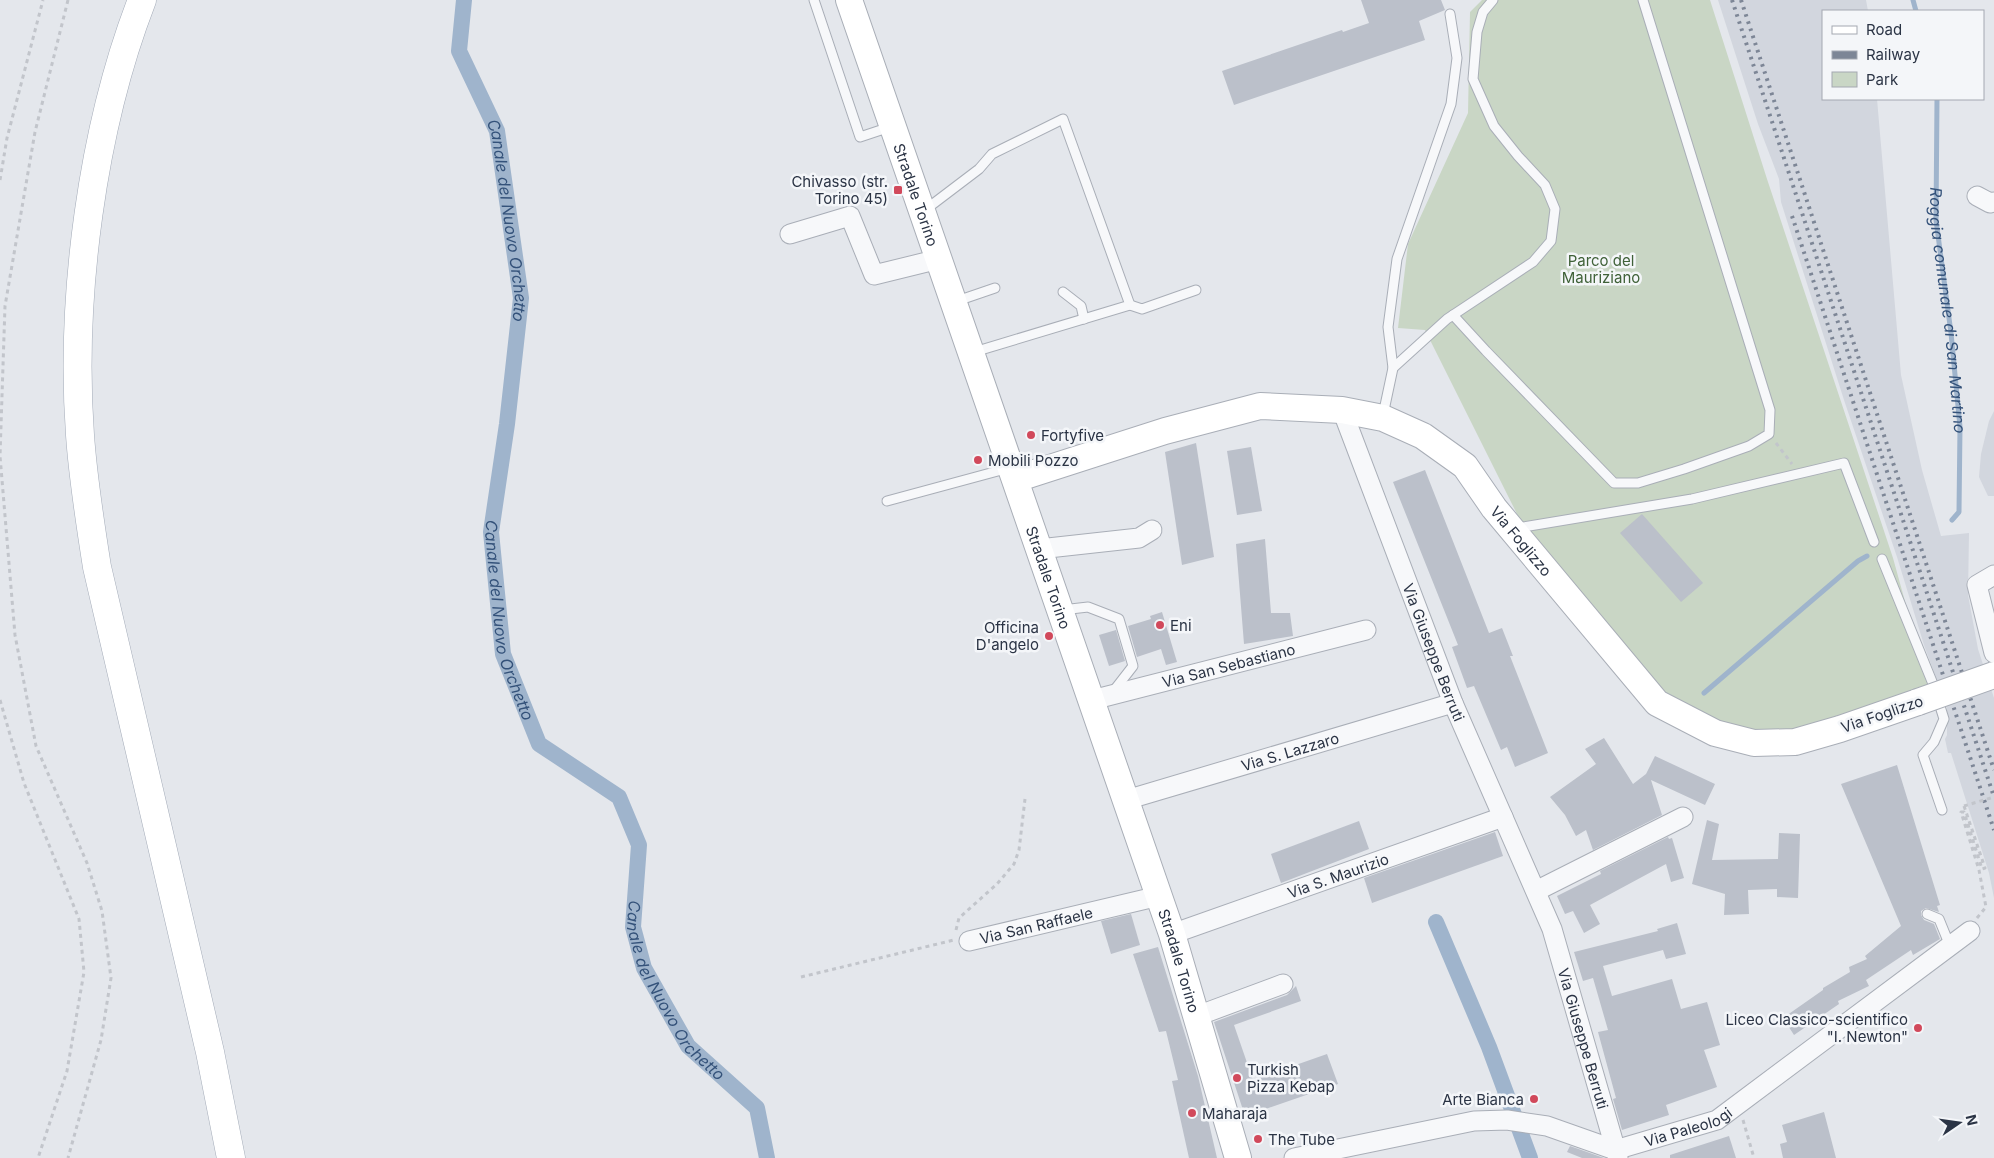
<svg xmlns="http://www.w3.org/2000/svg" width="1994" height="1158" font-family="Inter,sans-serif">
  <style>
    .built { fill: #d2d6de }
    .green { fill: #c9d6c5 }
    .lines { fill: none; stroke-linecap: round; stroke-linejoin: round }
    .stream { stroke: #9fb4cc; stroke-width: 5 }
    .canal { stroke: #9fb4cc; stroke-width: 16 }
    .building { fill: #bbc0ca }
    .service-casing { stroke: #a9aeb7; stroke-width: 11 }
    .minor-casing { stroke: #a9aeb7; stroke-width: 21 }
    .secondary-casing { stroke: #a9aeb7; stroke-width: 28 }
    .primary-casing { stroke: #a3abb8; stroke-width: 29 }
    .path { stroke: #c2c5cb; stroke-width: 3; stroke-dasharray: 4 4; stroke-linecap: butt }
    .service { stroke: #f7f8fa; stroke-width: 9 }
    .minor { stroke: #f7f8fa; stroke-width: 19 }
    .secondary { stroke: #fff; stroke-width: 26 }
    .primary { stroke: #fff; stroke-width: 28 }
    .rail { stroke: #7d8696; stroke-width: 4; stroke-dasharray: 2.5 5; stroke-linecap: butt }
    .secondary-bridge-casing { stroke: #a9aeb7; stroke-width: 28; stroke-linecap: butt }
    .path-bridge { stroke: #c2c5cb; stroke-width: 3; stroke-dasharray: 4 4; stroke-linecap: butt }
    .secondary-bridge { stroke: #fff; stroke-width: 26 }
    .poi-dot { fill: #d1495b; stroke: #f4f6f9; stroke-width: 2 }
    .labels { text-anchor: middle; dominant-baseline: central; stroke-width: 5; stroke-linejoin: round; paint-order: stroke }
    .poi-label { font-size: 15px; fill: #2b3445; stroke: #f4f6f9; text-anchor: start }
    .street-label { font-size: 15px; fill: #2b3445; stroke: #f4f6f9 }
    .park-label { font-size: 15px; fill: #3f6138; stroke: #f4f6f9 }
    .water-label { font-size: 16px; font-style: italic; fill: #34527a; stroke: #f4f6f9 }
  </style>
  <rect width="100%" height="100%" fill="#e4e7ec"/>
  <g class="built">
    <path d="M1718,0H1866L1868,11H1823V99H1877L1901,375L1922,470L1941,536L1969,533L1968,595L1978,649L1994,698V898L1989,873L1951,753H1948L1945,739L1947,735V708L1924,645L1897,557L1844,400L1781,202L1779,179L1758,124Z"/>
    <path d="M1994,411V496H1988L1979,477L1981,454L1989,421Z"/>
  </g>
  <path class="green" d="M1482,0H1710L1767,179L1893,558L1929,688L1810,734H1740L1666,696L1521,522L1425,330L1398,328L1408,244L1468,113L1470,12Z"/>
  <g class="lines">
    <g class="stream">
      <path d="M1913,0L1916,11"/>
      <path id="s1" d="M1937,99L1936,220L1951,333L1960,427L1959,512L1952,520"/>
      <path d="M1704,693L1858,561L1867,556"/>
    </g>
    <g class="canal">
      <path id="s2" d="M464,0L459,51L497,131L521,298L507,424L491,532L503,654L539,744L619,797L639,845L633,927L644,968L688,1046L757,1108L767,1158"/>
      <path d="M1436,922L1489,1047L1530,1158"/>
    </g>
  </g>
  <g class="building">
    <path d="M1361,0H1441L1445,10L1419,21L1425,40L1234,105L1222,71L1342,30L1343,32L1369,23Z"/>
    <path d="M1196,443L1214,557L1182,565L1165,452Z"/>
    <path d="M1251,447L1262,511L1237,515L1227,451Z"/>
    <path d="M1425,470L1489,633L1502,628L1513,656H1510L1548,753L1515,767L1507,747L1501,750L1474,686L1467,688L1452,647L1458,645L1393,482Z"/>
    <path d="M1642,514L1703,583L1681,602L1620,533Z"/>
    <path d="M1265,539L1271,613H1290L1293,636L1244,644L1236,544Z"/>
    <path d="M1162,612L1177,662L1166,665L1161,649L1137,657L1128,626L1151,619L1150,616Z"/>
    <path d="M1116,630L1125,661L1109,666L1099,635Z"/>
    <path d="M1604,738L1633,784L1646,774L1655,756L1715,784L1705,805L1651,780L1662,815L1593,850L1586,830L1576,836L1565,815L1550,797L1596,764L1585,749Z"/>
    <path d="M1897,765L1940,905L1937,906L1939,912L1926,908L1921,911V915L1924,920L1934,924L1940,939L1913,955L1911,950L1866,980L1869,986L1838,1001L1839,1004L1794,1035L1783,1018L1823,990V988L1850,972L1849,967L1867,959L1865,956L1901,926L1841,784Z"/>
    <path d="M1707,820L1719,824L1712,860L1778,859L1779,833L1800,834L1798,898L1777,897V889L1748,890L1749,914L1724,915L1725,894L1692,884Z"/>
    <path d="M1359,821L1369,849L1281,883L1271,854Z"/>
    <path d="M1495,832L1503,856L1372,903L1364,878Z"/>
    <path d="M1668,837L1669,839L1672,838L1684,878L1671,882L1666,864L1590,905L1600,924L1584,933L1573,911L1565,914L1557,896L1601,874L1600,871Z"/>
    <path d="M1131,914L1140,945L1111,954L1101,921Z"/>
    <path d="M1677,923L1686,954L1666,959L1663,950L1603,966L1612,996L1672,979L1681,1009L1707,1002L1720,1045L1704,1050L1717,1087L1666,1105L1669,1115L1622,1130L1613,1099L1616,1098L1598,1032L1608,1030L1593,978L1583,981L1574,952L1658,931L1657,929Z"/>
    <path d="M1158,947L1198,1076L1217,1158H1189L1172,1081L1178,1080L1166,1031L1159,1032L1133,954Z"/>
    <path d="M1296,986L1301,1001L1234,1025L1253,1080L1327,1054L1338,1084L1245,1116L1214,1022L1287,995Z"/>
    <path d="M1824,1112L1836,1158H1783L1780,1144L1787,1142L1782,1125Z"/>
    <path d="M1729,1136L1736,1158H1670V1155Z"/>
    <path d="M1570,1146L1604,1158H1582L1567,1152Z"/>
  </g>
  <g class="lines">
    <defs>
      <g id="service">
        <path d="M814,0L860,137L890,127"/>
        <path d="M925,210L979,169L992,154L1063,119L1130,305L974,352"/>
        <path d="M1063,292L1081,306L1084,319"/>
        <path d="M957,301L995,288"/>
        <path d="M1130,305L1142,309L1196,290"/>
        <path d="M1453,315L1486,351L1614,483H1638L1684,469L1749,446L1769,434L1770,410L1643,0"/>
        <path d="M1393,368L1447,319L1533,262L1551,241L1555,209L1545,185L1518,156L1494,126L1473,79L1477,32L1483,12L1493,0"/>
        <path d="M1383,415L1393,368L1388,327L1397,259L1451,104L1457,58L1450,14"/>
        <path d="M887,501L1009,468"/>
        <path d="M1517,528L1692,499L1844,463L1874,542"/>
        <path d="M1882,559L1933,684L1944,719L1934,742L1923,755L1942,810"/>
        <path d="M1062,610L1088,607L1119,619L1133,666L1112,693"/>
        <path d="M1927,914L1939,919L1950,946"/>
      </g>
      <g id="minor">
        <path d="M1977,196L1990,203L1994,202"/>
        <path d="M790,234L850,216L874,275L939,259"/>
        <path id="s3" d="M1342,410L1453,703L1552,929L1618,1158"/>
        <path d="M1039,549L1139,538L1152,530"/>
        <path d="M1994,575L1977,585L1994,653"/>
        <path id="s4" d="M1092,700L1366,630"/>
        <path id="s5" d="M1126,800L1453,703"/>
        <path d="M1536,891L1683,817"/>
        <path id="s6" d="M1172,934L1503,817"/>
        <path id="s7" d="M969,941L1159,896"/>
        <path d="M1197,1016L1283,984"/>
        <path id="s8" d="M1294,1158L1474,1121L1507,1120L1547,1126L1615,1150L1717,1120L1970,931"/>
      </g>
      <g id="secondary">
        <path id="s9" d="M849,0L1172,934L1238,1158"/>
        <path id="s10" d="M1016,479L1165,431L1260,406L1342,410L1383,418L1423,436L1465,466L1494,508L1657,703L1715,733L1754,743L1795,742L1840,729L1918,702"/>
      </g>
      <path id="primary" d="M142,0C92,129 70,297 80,435C83,479 90,523 97,567L210,1052L231,1158"/>
    </defs>
    <use href="#service" class="service-casing"/>
    <use href="#minor" class="minor-casing"/>
    <use href="#secondary" class="secondary-casing"/>
    <use href="#primary" class="primary-casing"/>
    <g class="path">
      <path d="M68,0L35,132L5,306L0,456L15,635L36,746L87,863L102,911L111,978L101,1040L68,1158"/>
      <path d="M0,180L7,138L43,0"/>
      <path d="M1776,443L1792,464"/>
      <path d="M0,700L24,783L79,919L84,972L67,1071L38,1158"/>
      <path d="M1964,806L1985,868L1982,869L1964,812H1961L1979,870L1986,907L1977,918"/>
      <path d="M956,930L959,918L997,884L1014,864L1019,850L1025,799"/>
      <path d="M801,977L954,940"/>
      <path d="M1743,1120L1754,1158"/>
    </g>
    <use href="#service" class="service"/>
    <use href="#minor" class="minor"/>
    <use href="#secondary" class="secondary"/>
    <use href="#primary" class="primary"/>
    <g class="rail">
      <path d="M1732,0L1994,797"/>
      <path d="M1741,0L1994,770"/>
      <path d="M1792,216L1994,830"/>
    </g>
    <defs>
      <path id="secondary-bridge" d="M1918,702L1994,675"/>
    </defs>
    <use href="#secondary-bridge" class="secondary-bridge-casing"/>
    <path class="path-bridge" d="M1964,806L1994,797"/>
    <use href="#secondary-bridge" class="secondary-bridge"/>
  </g>
  <g class="poi-dot">
    <rect x="893" y="185" width="10" height="10" rx="2.5"/>
    <circle cx="1031" cy="435" r="5"/>
    <circle cx="978" cy="460" r="5"/>
    <circle cx="1160" cy="625" r="5"/>
    <circle cx="1049" cy="636" r="5"/>
    <circle cx="1918" cy="1028" r="5"/>
    <circle cx="1237" cy="1078" r="5"/>
    <circle cx="1534" cy="1099" r="5"/>
    <circle cx="1192" cy="1113" r="5"/>
    <circle cx="1258" cy="1139" r="5"/>
  </g>
  <g class="labels">
    <g class="poi-label">
      <text x="888" y="181" text-anchor="end">Chivasso (str.<tspan x="888" dy="17">Torino 45)</tspan></text>
      <text x="1041" y="435">Fortyfive</text>
      <text x="988" y="460">Mobili Pozzo</text>
      <text x="1170" y="625">Eni</text>
      <text x="1039" y="627" text-anchor="end">Officina<tspan x="1039" dy="17">D'angelo</tspan></text>
      <text x="1908" y="1019" text-anchor="end">Liceo Classico-scientifico<tspan x="1908" dy="17">"I. Newton"</tspan></text>
      <text x="1247" y="1069">Turkish<tspan x="1247" dy="17">Pizza Kebap</tspan></text>
      <text x="1524" y="1099" text-anchor="end">Arte Bianca</text>
      <text x="1202" y="1113">Maharaja</text>
      <text x="1268" y="1139">The Tube</text>
    </g>
    <g class="street-label">
      <text stroke="none"><textPath href="#s9" startOffset="206">Stradale Torino</textPath></text>
      <text stroke="none"><textPath href="#s10" startOffset="568">Via Foglizzo</textPath></text>
      <text stroke="none"><textPath href="#s9" startOffset="611">Stradale Torino</textPath></text>
      <text stroke="none"><textPath href="#s3" startOffset="259">Via Giuseppe Berruti</textPath></text>
      <text stroke="none"><textPath href="#s4" startOffset="141">Via San Sebastiano</textPath></text>
      <text transform="translate(1882 714) rotate(-19)">Via Foglizzo</text>
      <text stroke="none"><textPath href="#s5" startOffset="171">Via S. Lazzaro</textPath></text>
      <text stroke="none"><textPath href="#s6" startOffset="176">Via S. Maurizio</textPath></text>
      <text stroke="none"><textPath href="#s7" startOffset="69">Via San Raffaele</textPath></text>
      <text stroke="none"><textPath href="#s9" startOffset="1016">Stradale Torino</textPath></text>
      <text stroke="none"><textPath href="#s3" startOffset="674">Via Giuseppe Berruti</textPath></text>
      <text stroke="none"><textPath href="#s8" startOffset="406">Via Paleologi</textPath></text>
    </g>
    <g class="park-label">
      <text x="1601" y="260">Parco del<tspan x="1601" dy="17">Mauriziano</tspan></text>
    </g>
    <g class="water-label">
      <text stroke="none"><textPath href="#s2" startOffset="230">Canale del Nuovo Orchetto</textPath></text>
      <text stroke="none"><textPath href="#s1" startOffset="212">Roggia comunale di San Martino</textPath></text>
      <text stroke="none"><textPath href="#s2" startOffset="635">Canale del Nuovo Orchetto</textPath></text>
      <text stroke="none"><textPath href="#s2" startOffset="1070">Canale del Nuovo Orchetto</textPath></text>
    </g>
  </g>
  <rect x="1822" y="10" width="162" height="90" fill="#f4f6f9" stroke="#a4a8b1"/>
  <rect x="1832" y="26" width="25" height="8" fill="#ffffff" stroke="#a4a8b1"/>
  <text x="1866" y="35" font-size="15" fill="#2b3445">Road</text>
  <rect x="1832" y="51" width="25" height="8" fill="#7d8696" stroke="#a4a8b1"/>
  <text x="1866" y="60" font-size="15" fill="#2b3445">Railway</text>
  <rect x="1832" y="72" width="25" height="15" fill="#c9d6c5" stroke="#a4a8b1"/>
  <text x="1866" y="85" font-size="15" fill="#2b3445">Park</text>
  <g transform="translate(1959 1123) rotate(77)" stroke="#f4f6f9" stroke-width="4" paint-order="stroke">
  <path d="M0-4L9 19L0 12L-9 19Z" fill="#2b3445"/>
  <text y="-8" font-size="14" font-weight="bold" text-anchor="middle" fill="#2b3445">N</text>
  </g>
</svg>
